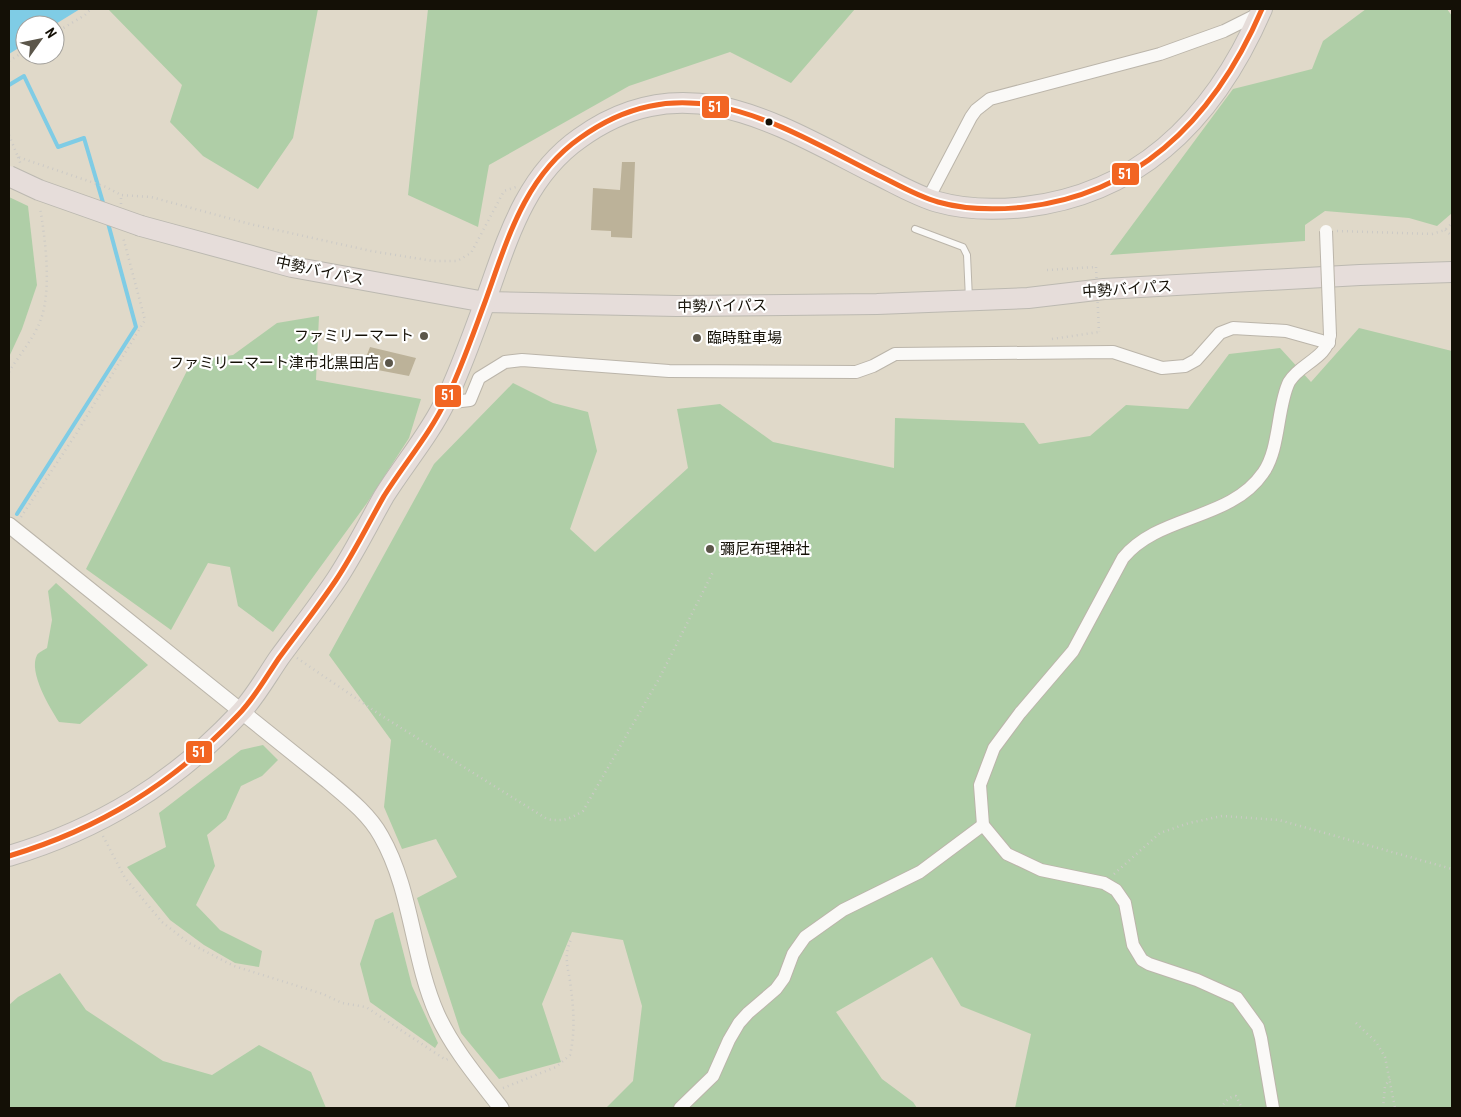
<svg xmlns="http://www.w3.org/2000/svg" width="1461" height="1117" font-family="'Roboto Condensed','Noto Sans JP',sans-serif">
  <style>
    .green { fill: #afcea7 }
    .water { fill: #7fcce5 }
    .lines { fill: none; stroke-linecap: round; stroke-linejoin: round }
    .stream { stroke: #7fcce5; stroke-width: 4 }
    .building { fill: #bcb299 }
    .service-casing { stroke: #bbb5aa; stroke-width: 8 }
    .minor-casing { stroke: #bbb5aa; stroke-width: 14 }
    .tertiary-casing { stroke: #bbb5aa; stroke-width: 17 }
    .trunk-casing { stroke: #bcb9b1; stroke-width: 22 }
    .path { stroke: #cccac6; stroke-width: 2.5; stroke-dasharray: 1 4; stroke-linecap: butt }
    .service { stroke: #faf9f7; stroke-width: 6 }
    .minor { stroke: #faf9f7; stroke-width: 12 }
    .tertiary { stroke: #faf9f7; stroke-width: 15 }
    .trunk { stroke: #e6ddda; stroke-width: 20 }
    .minor-bridge-casing { stroke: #bbb5aa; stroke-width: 14; stroke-linecap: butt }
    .trunk-bridge-casing { stroke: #bcb9b1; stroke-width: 22; stroke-linecap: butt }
    .path-bridge { stroke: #cccac6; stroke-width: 2.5; stroke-dasharray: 1 4; stroke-linecap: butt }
    .minor-bridge { stroke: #faf9f7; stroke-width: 12 }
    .trunk-bridge { stroke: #e6ddda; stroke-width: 20 }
    .bus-1-casing { stroke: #fff; stroke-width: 9 }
    .bus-1 { stroke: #f26522; stroke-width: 5 }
    .bus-dot { fill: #141006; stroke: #fff; stroke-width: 2 }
    .poi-dot { fill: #5b564a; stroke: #fff; stroke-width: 2 }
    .labels { text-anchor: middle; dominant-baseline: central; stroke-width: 4.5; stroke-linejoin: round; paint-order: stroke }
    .street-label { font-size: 15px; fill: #141006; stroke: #fff }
    .poi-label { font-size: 15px; fill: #141006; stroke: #fff; text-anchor: end }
    .line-badge { stroke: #fff; stroke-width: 2 }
    .badge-label { font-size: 14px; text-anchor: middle; font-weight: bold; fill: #fff }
  </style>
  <rect width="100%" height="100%" fill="#e0d9c9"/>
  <g class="green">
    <path d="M108,9H318L293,138L258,189L203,156L170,122L182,85Z"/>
    <path d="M428,9H855L791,83L730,52L629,86L489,165L478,227L408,195Z"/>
    <path d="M1366,9H1447L1452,16V213L1437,226L1409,218L1325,211L1305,225V241L1110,255L1233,89L1312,69L1323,41Z"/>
    <path d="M9,197L28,206L37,285L22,329L9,357Z"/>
    <path d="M319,316L316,380L421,399L409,438L367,503L273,632L238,606L230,567L208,563L171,630L86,569L192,361L233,355L277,323Z"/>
    <path d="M1359,328L1452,351V1108H1015L1031,1034L961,1006L932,957L836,1012L882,1079L913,1102L917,1108H606L633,1081L642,1006L623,940L572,932L542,1004L561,1062L499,1079L461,1033L417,898L457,877L436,839L402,849L384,807L391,740L329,655L434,464L513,383L553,403L588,412L597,451L570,529L595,552L688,468L677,409L720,404L773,442L894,468L895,418L1024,423L1039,444L1090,436L1126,405L1188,409L1229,354L1280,348L1311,382Z"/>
    <path d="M56,583L148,665L80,724L59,722C50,708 28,672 37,655C39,652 44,650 47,648L52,620L48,591Z"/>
    <path d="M263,745L278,760L262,776L241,786L226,819L207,835L215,866L196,905L220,930L262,951L259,967L235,963L204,945L170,920L127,867L166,847L159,813L241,750Z"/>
    <path d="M393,912L412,986L438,1043L435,1048L370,1002L360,964L375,920Z"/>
    <path d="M60,973L86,1010L163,1061L212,1075L259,1045L311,1072L326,1108H9V1005L18,997Z"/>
  </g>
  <path class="water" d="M9,9H80L54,25H25V44L9,54Z"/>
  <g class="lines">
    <g class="stream">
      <path d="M9,85L24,76L58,147L84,138L104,206"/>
      <path d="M17,514L136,327L108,223"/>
    </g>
  </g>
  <g class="building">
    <path d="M622,162H635L632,238L611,237V231L591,230L593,188L620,190Z"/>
    <path d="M370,347L416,358L409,376L362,367Z"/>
  </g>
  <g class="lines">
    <defs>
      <path id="service" d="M915,229L963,247L967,255L969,299"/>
      <g id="minor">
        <path d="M928,199L971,117L976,110L990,99L1160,54L1224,31L1260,13"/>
        <path d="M445,403L470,400L479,378L505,362L522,360L669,371L856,372L873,366L895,354L1113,352L1162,368L1185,366L1196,360L1220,333L1233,328L1286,331L1329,343"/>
        <path d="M680,1108L713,1076L729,1040L739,1023L748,1013L776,989L784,978L793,954L805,937L843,910L920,872L983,825"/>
        <path d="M1273,1108L1261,1038L1258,1027L1237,998L1197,980L1149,964L1142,960L1133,945L1125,903L1116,890L1104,883L1041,870L1007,854L983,825L980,785L994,748L1020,713L1073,651L1123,558C1159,514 1230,521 1263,473C1280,450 1277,406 1289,382C1300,363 1327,359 1330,335"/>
      </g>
      <path id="tertiary" d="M9,525L328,781C347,797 369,814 381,836C412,890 412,957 437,1014C453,1049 478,1078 501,1108"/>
      <g id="trunk">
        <path d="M141,226L292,267L485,302L677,306L877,304L1028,298L1104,289L1360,275L1452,272"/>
        <path d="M9,856C99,829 173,784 238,715C254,699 266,677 279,658C298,632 318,607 336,580C354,553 368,524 384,496C404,464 430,434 446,400C461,369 473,334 485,302C507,241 524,177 580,138C684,63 777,124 874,173C895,183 916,196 938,202C966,210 997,210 1025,207C1144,193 1217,113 1262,9"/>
      </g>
    </defs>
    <use href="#service" class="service-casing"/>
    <use href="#minor" class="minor-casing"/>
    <use href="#tertiary" class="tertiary-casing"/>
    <use href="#trunk" class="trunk-casing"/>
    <g class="path">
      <path d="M55,33L85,15L91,9"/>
      <path d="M9,61L25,51"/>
      <path d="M9,135L18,157L106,187L121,195"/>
      <path d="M18,157L21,165"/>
      <path d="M121,204V195L151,197L250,224L371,251L433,261H457L471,253L504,191L516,187"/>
      <path d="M1445,230L1452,236"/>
      <path d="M1337,231L1432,234L1445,230L1452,223"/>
      <path d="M1047,270L1096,267"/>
      <path d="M1052,339L1099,332"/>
      <path d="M9,372C19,355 35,337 41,319C52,288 45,238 40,207"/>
      <path d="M21,517L76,434L145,320L123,237"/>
      <path d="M297,658L382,716L547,819C562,822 570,819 583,811L660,677L713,572"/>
      <path d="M103,836L125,878L162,922L189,943L234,966L323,994L342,1003L366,1007L446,1060L448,1059"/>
      <path d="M1114,874L1160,833L1189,823L1222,816L1279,820L1452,869"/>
      <path d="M1356,1023L1376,1042L1385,1057L1395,1108"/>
      <path d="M503,1088L556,1067L570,1055C575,1033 574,1011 571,989C569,967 562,959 572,937"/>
      <path d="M1220,1108L1229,1098L1236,1096L1242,1108"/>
      <path d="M1383,1108L1385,1086L1390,1079"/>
    </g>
    <use href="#service" class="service"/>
    <use href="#minor" class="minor"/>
    <use href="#tertiary" class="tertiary"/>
    <use href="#trunk" class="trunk"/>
    <defs>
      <path id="minor-bridge" d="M1326,231L1330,335"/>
      <path id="trunk-bridge" d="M9,176L39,190L141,226"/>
    </defs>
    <use href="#minor-bridge" class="minor-bridge-casing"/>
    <use href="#trunk-bridge" class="trunk-bridge-casing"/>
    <path class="path-bridge" d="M1096,267L1099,332"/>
    <use href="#minor-bridge" class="minor-bridge"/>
    <use href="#trunk-bridge" class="trunk-bridge"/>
    <defs>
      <path id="bus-1" d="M9,856C99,829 173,784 238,715C254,699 266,677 279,658C298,632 318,607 336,580C354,553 368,524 384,496C404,464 430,434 446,400C461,369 473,334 485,302C507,241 524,177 580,138C684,63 777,124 874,173C895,183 916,196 938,202C966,210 997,210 1025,207C1144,193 1217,113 1262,9"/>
    </defs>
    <use href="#bus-1" class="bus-1-casing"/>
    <use href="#bus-1" class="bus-1"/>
  </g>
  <circle class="bus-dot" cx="769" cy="122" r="4.5"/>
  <g class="poi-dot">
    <circle cx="424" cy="336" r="5"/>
    <circle cx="697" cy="338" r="5"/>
    <circle cx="389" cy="363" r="5"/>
    <circle cx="710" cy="549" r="5"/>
  </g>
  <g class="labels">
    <g class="street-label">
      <text transform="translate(320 271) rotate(12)">中勢バイパス</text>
      <text transform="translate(1127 289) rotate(-4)">中勢バイパス</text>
      <text transform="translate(722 306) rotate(-1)">中勢バイパス</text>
    </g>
    <g class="poi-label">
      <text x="414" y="336">ファミリーマート</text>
      <text x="707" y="338" text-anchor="start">臨時駐車場</text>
      <text x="379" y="363">ファミリーマート津市北黒田店</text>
      <text x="720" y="549" text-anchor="start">彌尼布理神社</text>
    </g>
  </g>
  <g class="line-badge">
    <rect x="701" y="95" width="29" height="24" rx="5" fill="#f26522"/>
    <rect x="1111" y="162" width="29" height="24" rx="5" fill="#f26522"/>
    <rect x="434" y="384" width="28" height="24" rx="5" fill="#f26522"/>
    <rect x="185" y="740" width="28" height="24" rx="5" fill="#f26522"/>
  </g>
  <g class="badge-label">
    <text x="715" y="112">51</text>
    <text x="1125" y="179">51</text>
    <text x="448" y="400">51</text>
    <text x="199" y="757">51</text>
  </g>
  <rect width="1461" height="1117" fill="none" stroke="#141006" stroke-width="20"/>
  <g transform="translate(40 40) rotate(57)"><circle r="24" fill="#ffffff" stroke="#a19f9b"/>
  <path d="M0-4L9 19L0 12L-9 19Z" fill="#5b564a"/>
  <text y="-8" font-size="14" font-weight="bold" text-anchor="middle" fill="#141006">N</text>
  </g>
</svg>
